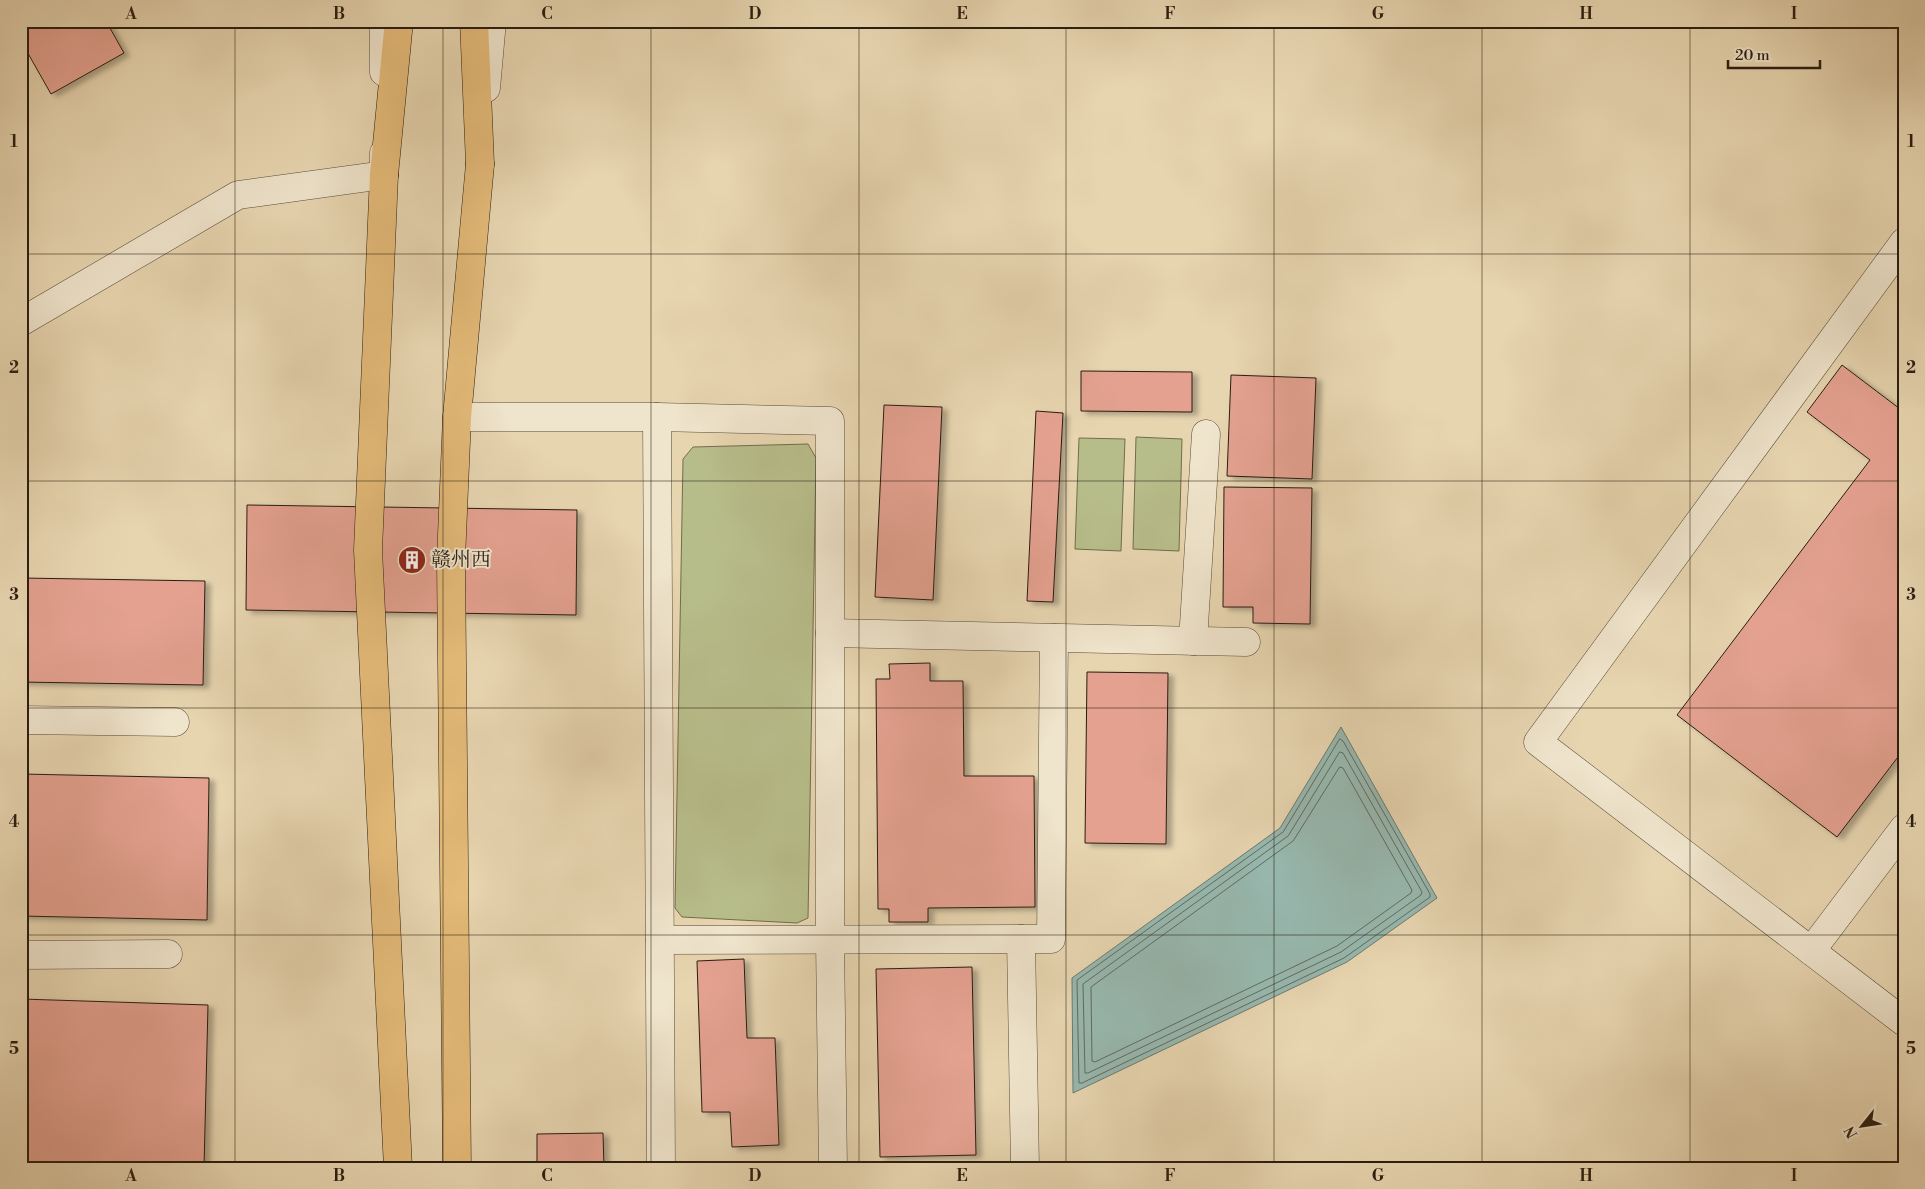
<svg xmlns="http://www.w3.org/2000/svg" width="1925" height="1189" font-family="'Libre Bodoni','Noto Serif SC',serif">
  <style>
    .green { fill: #b7bd8a; stroke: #706d4d }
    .water { fill: #97b8af; stroke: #6b7a6f }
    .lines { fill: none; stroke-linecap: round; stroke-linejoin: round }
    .shore { stroke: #606a60; stroke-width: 1 }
    .building { fill: #e4a190; stroke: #2a1d10; filter: url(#shadow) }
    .minor-casing { stroke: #594b38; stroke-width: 29 }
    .tertiary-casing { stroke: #594b38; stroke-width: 29 }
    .trunk-casing { stroke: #2a1d10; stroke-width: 29 }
    .motorway-casing { stroke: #2a1d10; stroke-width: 29 }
    .minor { stroke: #efe4cc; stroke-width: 28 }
    .tertiary { stroke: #efe4cc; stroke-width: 28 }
    .trunk { stroke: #e4ba78; stroke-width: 28 }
    .motorway { stroke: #e4ba78; stroke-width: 28 }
    .grid { fill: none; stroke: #2a1d10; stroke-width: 1; stroke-opacity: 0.55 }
    .labels { text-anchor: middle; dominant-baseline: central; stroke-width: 4; stroke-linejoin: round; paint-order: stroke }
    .poi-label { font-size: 20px; fill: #2a1d10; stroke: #efe4cc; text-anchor: start }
    .neatline { fill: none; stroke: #2a1d10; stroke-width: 2 }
    .grid-label { font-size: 16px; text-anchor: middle; font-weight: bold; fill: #2a1d10 }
  </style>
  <defs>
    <filter id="shadow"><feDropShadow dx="5.5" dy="3" stdDeviation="2.5" flood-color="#0004"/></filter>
  </defs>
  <rect width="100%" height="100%" fill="#e7d5b0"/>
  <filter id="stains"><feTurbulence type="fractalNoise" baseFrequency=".004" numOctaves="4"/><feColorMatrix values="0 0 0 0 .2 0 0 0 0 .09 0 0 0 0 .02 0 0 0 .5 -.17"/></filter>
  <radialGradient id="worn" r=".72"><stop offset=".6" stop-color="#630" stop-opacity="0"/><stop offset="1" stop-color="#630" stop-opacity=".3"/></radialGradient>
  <g class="green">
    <path d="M1136,437L1182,439L1179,551L1133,549Z"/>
    <path d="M1079,438L1125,439L1121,551L1075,549Z"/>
    <path d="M808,444L816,458L808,918L797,923L682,917L675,908L683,459L693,447Z"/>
  </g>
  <path class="water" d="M1341,727L1437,898L1347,962L1073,1093L1072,978L1280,828Z"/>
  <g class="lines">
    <g class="shore">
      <path d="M1340,739L1343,741L1430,894V897L1344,958L1082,1083H1079L1077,980L1283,832Z"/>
      <path d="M1340,752L1343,753L1422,892L1421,895L1341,952L1088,1073H1085L1083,984L1288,836Z"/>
      <path d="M1340,767L1343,768L1412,890L1411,893L1337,946L1095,1062L1092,1061L1091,987L1293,841Z"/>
    </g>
  </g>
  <g class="building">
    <path d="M21,21H106L124,53L51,94L21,41Z"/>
    <path d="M1842,365L1904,412V749L1837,837L1677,715L1870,460L1807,412Z"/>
    <path d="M1081,371L1192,372V412L1081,411Z"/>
    <path d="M1231,375L1316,378L1312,479L1227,476Z"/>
    <path d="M884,405L942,407L933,600L875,597Z"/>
    <path d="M1036,411L1063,413L1053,602L1027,601Z"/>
    <path d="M1224,487L1312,488L1310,624L1253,623V607H1223Z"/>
    <path d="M247,505L577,510L576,615L246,610Z"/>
    <path d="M21,578L205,581L203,685L21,682Z"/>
    <path d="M930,663V681H963L964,776H1034L1035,907L928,908V922H889V909H878L876,679H890L889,664Z"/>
    <path d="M1087,672L1168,673L1166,844L1085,843Z"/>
    <path d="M21,774L209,778L207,920L21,916Z"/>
    <path d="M744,959L747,1038H775L779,1145L732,1147L730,1112H702L697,961Z"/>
    <path d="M972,967L976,1155L880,1157L876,969Z"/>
    <path d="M21,999L208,1005L204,1168H21Z"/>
    <path d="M603,1133L604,1168H537V1134Z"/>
  </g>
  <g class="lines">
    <defs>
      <g id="minor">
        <path d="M1904,242L1538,742L1904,1022"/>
        <path d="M457,417H657L830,421V940L833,1168"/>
        <path d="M657,417L661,1168"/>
        <path d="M830,633L1246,642"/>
        <path d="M1193,641L1206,434"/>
        <path d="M21,720L175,722"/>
        <path d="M1021,939L1025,1168"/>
        <path d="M660,940L1051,939L1054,638"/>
        <path d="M1811,951L1904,828"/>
        <path d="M21,955L168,954"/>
      </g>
      <g id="tertiary">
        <path d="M384,21V72"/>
        <path d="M486,88L492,21"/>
        <path d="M21,322L238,195L384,175V153"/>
      </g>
      <g id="trunk">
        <path d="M474,21L480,164"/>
        <path d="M384,175L399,21"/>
      </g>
      <g id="motorway">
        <path d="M384,175L368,550L398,1168"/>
        <path d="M457,1168L451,559L457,417L480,164"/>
      </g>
    </defs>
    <use href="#minor" class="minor-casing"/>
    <use href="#tertiary" class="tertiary-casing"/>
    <use href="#trunk" class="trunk-casing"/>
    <use href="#motorway" class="motorway-casing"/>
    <use href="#minor" class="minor"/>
    <use href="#tertiary" class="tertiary"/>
    <use href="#trunk" class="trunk"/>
    <use href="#motorway" class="motorway"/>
  </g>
  <path class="grid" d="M235,21V1168M443,21V1168M651,21V1168M859,21V1168M1066,21V1168M1274,21V1168M1482,21V1168M1690,21V1168M21,254H1904M21,481H1904M21,708H1904M21,935H1904"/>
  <defs>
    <symbol id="building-disc" viewBox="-11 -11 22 22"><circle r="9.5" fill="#8f2418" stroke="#efe4cc"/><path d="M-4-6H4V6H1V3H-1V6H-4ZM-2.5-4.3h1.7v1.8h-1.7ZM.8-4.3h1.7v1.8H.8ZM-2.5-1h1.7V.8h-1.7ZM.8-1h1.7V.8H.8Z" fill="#fff"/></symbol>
  </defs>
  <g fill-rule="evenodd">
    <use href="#building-disc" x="396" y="544" width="32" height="32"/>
  </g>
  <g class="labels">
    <g class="poi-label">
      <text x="431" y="560">赣州西</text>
    </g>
  </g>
  <rect width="1925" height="1189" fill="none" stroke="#e7d5b0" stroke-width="55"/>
  <g transform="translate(1862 1126) rotate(240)" stroke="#efe4cc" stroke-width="4" paint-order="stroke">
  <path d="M0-4L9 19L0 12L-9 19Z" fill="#2a1d10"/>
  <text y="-8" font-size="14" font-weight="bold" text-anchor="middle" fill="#2a1d10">N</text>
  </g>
  <path d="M1728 60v8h92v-8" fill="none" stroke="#2a1d10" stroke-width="2.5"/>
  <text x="1735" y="60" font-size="15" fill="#2a1d10" stroke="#efe4cc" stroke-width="4" paint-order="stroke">20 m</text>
  <rect x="28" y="28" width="1870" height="1134" class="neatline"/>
  <g class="grid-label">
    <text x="131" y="19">A</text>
    <text x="339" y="19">B</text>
    <text x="547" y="19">C</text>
    <text x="755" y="19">D</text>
    <text x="962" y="19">E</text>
    <text x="1170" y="19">F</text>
    <text x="1378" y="19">G</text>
    <text x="1586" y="19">H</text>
    <text x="1794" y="19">I</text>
    <text x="14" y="147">1</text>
    <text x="1911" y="147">1</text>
    <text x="14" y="373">2</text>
    <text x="1911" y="373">2</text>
    <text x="14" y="600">3</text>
    <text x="1911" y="600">3</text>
    <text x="14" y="827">4</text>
    <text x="1911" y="827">4</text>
    <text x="14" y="1054">5</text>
    <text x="1911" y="1054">5</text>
    <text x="131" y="1181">A</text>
    <text x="339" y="1181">B</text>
    <text x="547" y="1181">C</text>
    <text x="755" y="1181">D</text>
    <text x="962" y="1181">E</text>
    <text x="1170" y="1181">F</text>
    <text x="1378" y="1181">G</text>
    <text x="1586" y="1181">H</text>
    <text x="1794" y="1181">I</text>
  </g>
  <rect width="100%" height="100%" filter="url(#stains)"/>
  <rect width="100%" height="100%" fill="url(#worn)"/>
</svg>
